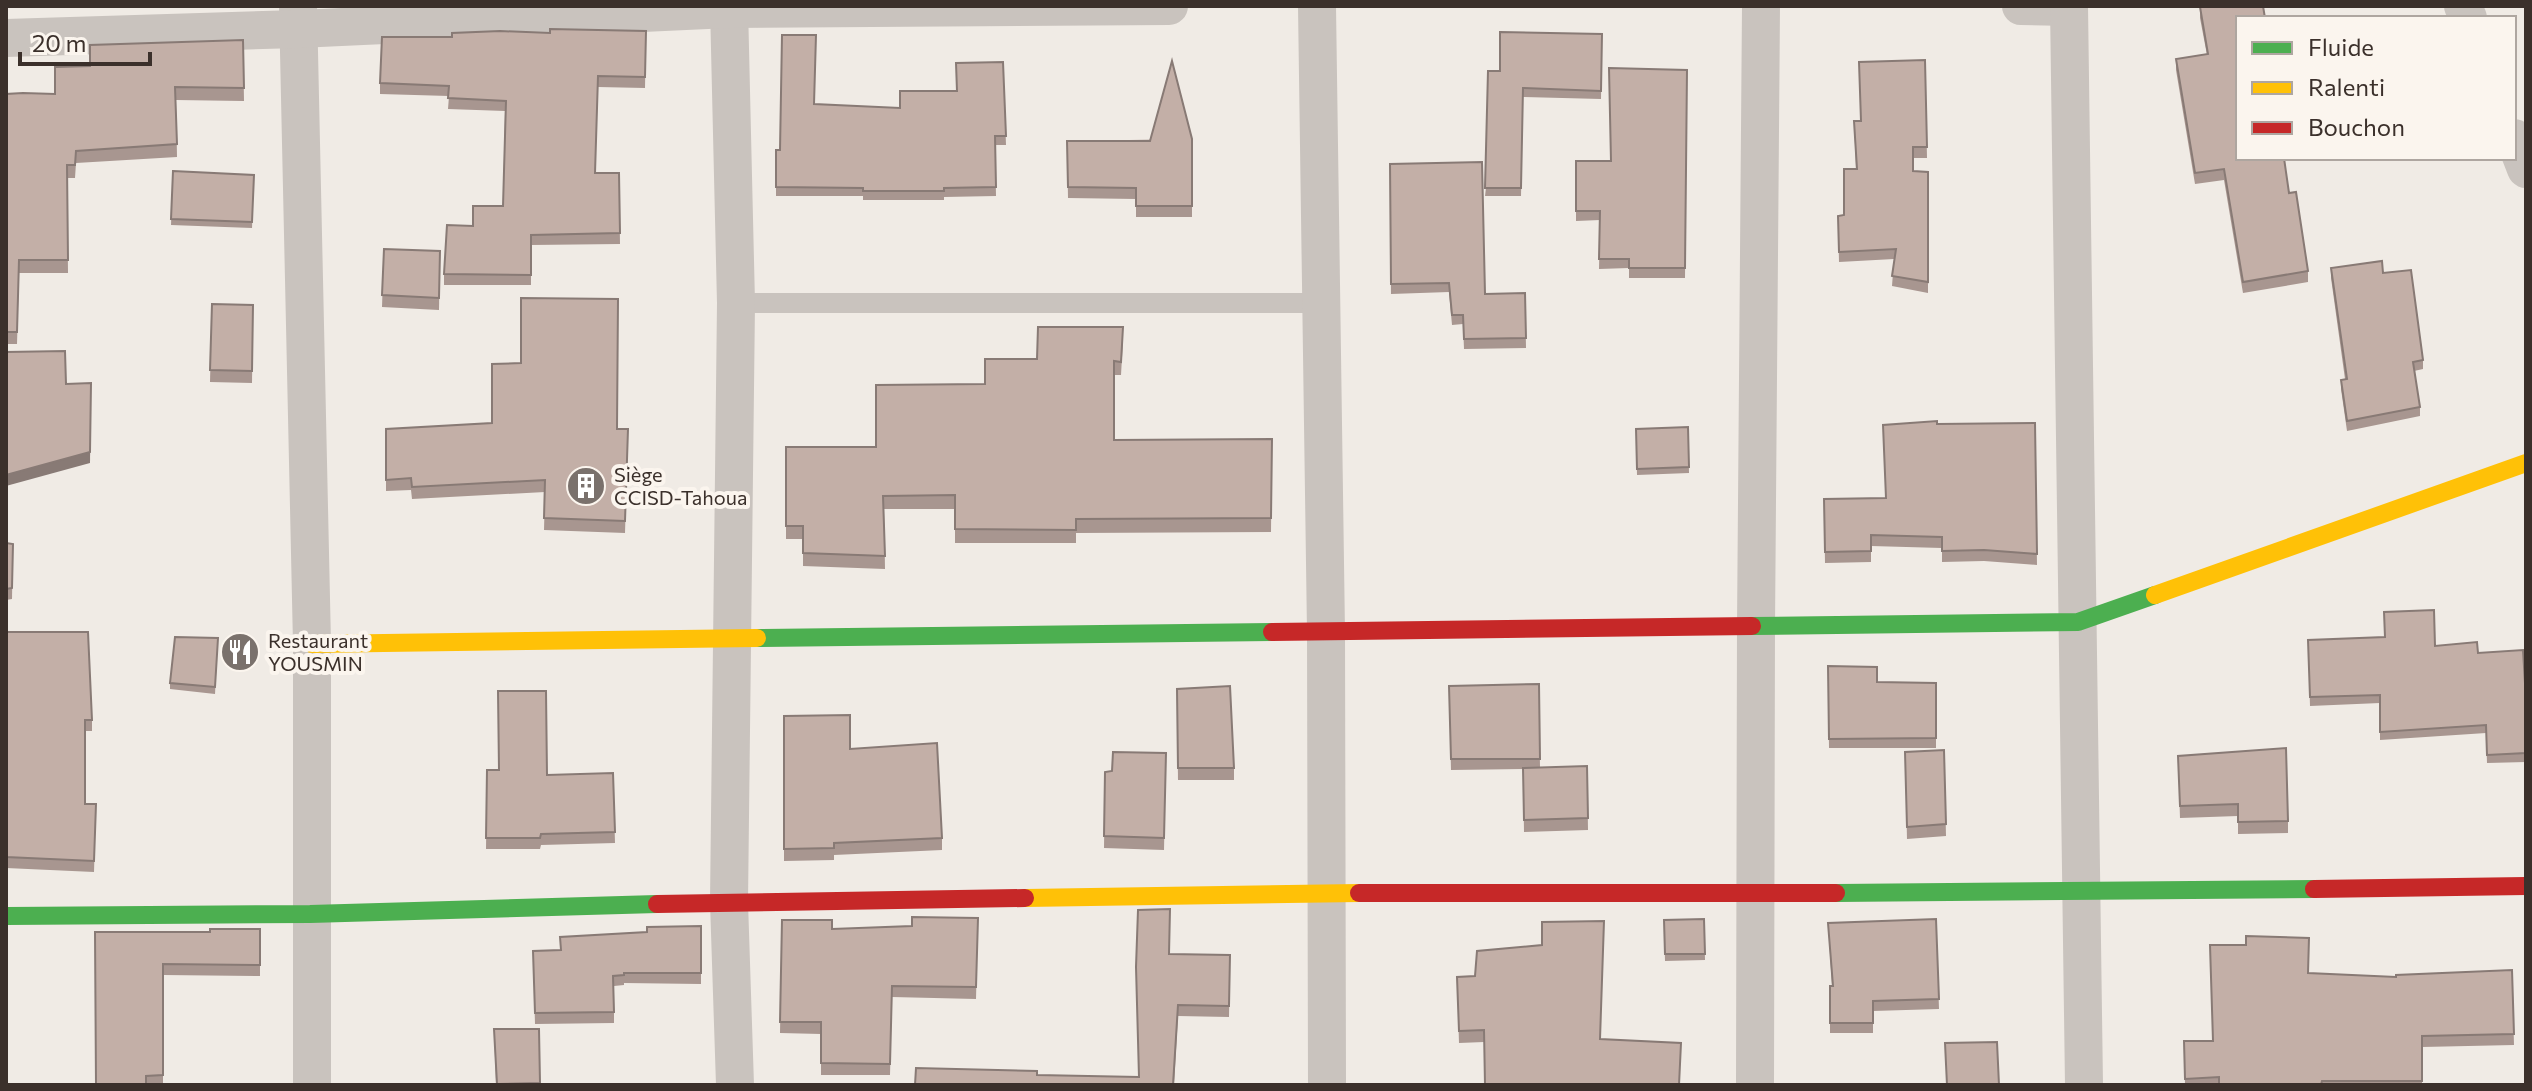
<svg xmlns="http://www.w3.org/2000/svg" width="2532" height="1091" font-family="Commissioner,sans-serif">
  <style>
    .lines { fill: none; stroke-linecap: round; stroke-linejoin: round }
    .lane { stroke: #c9c3be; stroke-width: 20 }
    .street { stroke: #c9c3be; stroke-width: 38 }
    .fast { stroke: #4caf50; stroke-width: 18 }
    .slow { stroke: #ffc107; stroke-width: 18 }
    .jam { stroke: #c62828; stroke-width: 18 }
    .wall { fill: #a89690 }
    .shaded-wall { fill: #887a75 }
    .building { fill: #c3afa7; stroke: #887a75; stroke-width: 2 }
    .labels { text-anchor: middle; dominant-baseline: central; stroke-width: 8; stroke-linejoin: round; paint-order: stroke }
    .poi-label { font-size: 20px; fill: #3b302b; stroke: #fbf5ee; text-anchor: start }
  </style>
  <rect width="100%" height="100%" fill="#f0ebe5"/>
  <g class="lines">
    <path class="lane" d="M736,303H1320"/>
    <g class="street">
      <path d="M298,6L312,644V1085"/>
      <path d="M729,6L736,303L729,902L735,1085"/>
      <path d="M1317,6L1326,632L1327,1085"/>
      <path d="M2021,6L2069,7"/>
      <path d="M2069,6L2084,1085"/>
      <path d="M2463,6L2468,18"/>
      <path d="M6,38L298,29L729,9L1169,6"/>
      <path d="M2514,138L2526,169"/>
      <path d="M1755,1085L1756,626L1761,6"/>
    </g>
    <g class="fast">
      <path d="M1752,626L2078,622L2155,595"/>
      <path d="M757,638L1272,632"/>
      <path d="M1836,893L2314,889"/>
      <path d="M6,916L310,914L657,904"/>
    </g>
    <g class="slow">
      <path d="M2155,595L2526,463"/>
      <path d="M312,644L757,638"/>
      <path d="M1025,898L1359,893"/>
    </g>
    <g class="jam">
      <path d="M1272,632L1752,626"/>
      <path d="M2314,889L2526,886"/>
      <path d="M1359,893H1836"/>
      <path d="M657,904L1025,898"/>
    </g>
  </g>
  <g class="wall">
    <path d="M2200,7L2238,18L2289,193L2308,271V282L2243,293L2224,180L2195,184L2176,70V59L2207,55L2200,18Z"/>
    <path d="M646,31L645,88L598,87L595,173H619L620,244L531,245V285H444V274L473,226L503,206L505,111L448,109L449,96L380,94V83L452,37Z"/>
    <path d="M1602,34L1601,99L1523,97L1521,196H1485L1500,71Z"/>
    <path d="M243,40L244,101L176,100L177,157L76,163L75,178H67L68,273H19L17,344H6V234H7L6,94H55L90,66Z"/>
    <path d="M1925,60L1927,158H1913V171L1928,282V293L1892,286L1894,259L1839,262L1838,216L1844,215L1856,169L1854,121H1861Z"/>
    <path d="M1003,62L1006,145H995L996,196L944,197V200H863V196H776V150H780L815,104L900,108L957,91Z"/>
    <path d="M1687,70L1685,278H1629V268L1599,269L1600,220L1576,221V161H1611Z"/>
    <path d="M1192,139V217H1136V199L1068,198L1067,141Z"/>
    <path d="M1390,164L1485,294L1525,293L1526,348L1464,349L1463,324L1452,325L1449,292L1391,294Z"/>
    <path d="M173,171L254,175L252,228L171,225Z"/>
    <path d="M384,249L440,251L439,310L382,307Z"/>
    <path d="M2331,268L2383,273L2423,360V369L2414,371L2420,407V416L2347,431L2341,389V380L2345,379L2331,278Z"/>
    <path d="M212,304L253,305L252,383L210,382Z"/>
    <path d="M1123,340L1121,375H1114V440L1272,439L1271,532L1076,533V543H955V509H884L885,569L803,566V539H786V447H876L985,384L1037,359Z"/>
    <path d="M2035,423L2037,565L1984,561L1942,562V548L1871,546V562L1825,563L1824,499L1886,498L1937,424Z"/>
    <path d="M1688,427L1689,473L1637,475L1636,429Z"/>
    <path d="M386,429H628L625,533L544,530L545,492L412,499L411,490L386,491Z"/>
    <path d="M6,543L13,544L12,599L6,600Z"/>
    <path d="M6,632L92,720V731H85V804H96L94,872L6,868Z"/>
    <path d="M218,638L215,694L170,689V683Z"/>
    <path d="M2308,640L2435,646L2478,653L2526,700V762L2487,763L2486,733L2380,740V703L2310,706Z"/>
    <path d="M1828,666L1877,682L1936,683V748H1829Z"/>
    <path d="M1539,684L1540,768L1587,766L1588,830L1524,832L1523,769L1451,770L1449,686Z"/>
    <path d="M1177,689L1234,768V780H1178Z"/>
    <path d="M784,716L850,749L942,838V850L834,855V860L784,861Z"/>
    <path d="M1944,750L1946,836L1907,839L1905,752Z"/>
    <path d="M1166,753L1164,850L1104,848L1105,772L1112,771Z"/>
    <path d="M2178,756L2288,821V833L2238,834V816L2180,818Z"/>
    <path d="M487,770L547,775L613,773L615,843L541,845L540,849H486Z"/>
    <path d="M978,918L976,999L892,997L890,1075H821V1034L780,1033L782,920L832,929L912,926Z"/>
    <path d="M1704,919L1705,960L1665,961L1664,920Z"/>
    <path d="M1936,919L1939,1009L1873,1011V1033H1830V986H1832L1828,923Z"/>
    <path d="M701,926V984L624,983V985L614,986V1023L535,1024L533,951L561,950L647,932Z"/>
    <path d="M260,929V976L163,975V1085H96L95,932H210Z"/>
    <path d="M1169,954L1230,955L1229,1017L1178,1016L1174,1085H915L1037,1075L1139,1077Z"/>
    <path d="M2512,970L2514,1045L2422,1047V1085H2185L2184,1041H2213L2308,973L2396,977Z"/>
    <path d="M1475,976L1601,1039L1681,1055L1484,1042L1459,1043L1457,977Z"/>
    <path d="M494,1029H539L540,1085H496Z"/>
  </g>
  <path class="shaded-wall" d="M91,383L90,463L6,486V475Z"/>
  <g class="building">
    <path d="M2204,6H2263L2265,18H2238V158H2284L2289,193L2296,192L2308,271L2243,282L2224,169L2195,173L2176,59L2208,54L2200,7Z"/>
    <path d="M550,29L646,31L645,77L598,76L595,173H619L620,233L531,235V275L444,274L447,225L473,226V206H503L506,101L448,98L449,86L380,83L382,37H452V33L500,31L550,33Z"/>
    <path d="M1500,32L1602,34L1601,91L1523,88L1521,188H1485L1488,71H1500Z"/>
    <path d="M782,35H816L814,104L900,108V91H957L956,63L1003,62L1006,136H995L996,187L944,188V191H863V188L776,187V150H780Z"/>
    <path d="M243,40L244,88L175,87L177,144L76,151L75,165H67L68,260H19L17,332H6V234H7L6,94L23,93L55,94V67L90,66V45Z"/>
    <path d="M1925,60L1927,147H1913V171L1928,172V282L1892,276L1896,249L1839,252L1838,216L1844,215V169H1857L1854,121H1861L1859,62Z"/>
    <path d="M1172,61L1192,139V206H1136V188L1068,187L1067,141H1150Z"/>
    <path d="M1609,68L1687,70L1685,268H1629V259H1599L1600,211H1576V161H1611Z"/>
    <path d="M1482,162L1485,294L1525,293L1526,338L1464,339L1463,315H1452L1449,283L1391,284L1390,164Z"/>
    <path d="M173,171L254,175L252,222L171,219Z"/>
    <path d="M384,249L440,251L439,298L382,295Z"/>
    <path d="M2382,261L2383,273L2411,270L2423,360L2413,362L2420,407L2347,421L2341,380L2347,379L2331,268Z"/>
    <path d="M521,298L618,299L617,429H628L625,521L544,518L545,480L412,487L411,478L386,480V429L492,423V364L521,363Z"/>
    <path d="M212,304L253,305L252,371L210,370Z"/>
    <path d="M1038,327H1123L1121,362L1114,361V440L1272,439L1271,518L1076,519V530L955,529V495L883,496L885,556L803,553V526H786V447H876V385L985,384V359H1037Z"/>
    <path d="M65,351L66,384L91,383L90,452L6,475V352Z"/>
    <path d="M1937,421V424L2035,423L2037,554L1984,550L1942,551V537L1871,535V551L1825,552L1824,499L1886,498L1883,425Z"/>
    <path d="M1688,427L1689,467L1637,469L1636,429Z"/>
    <path d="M6,543L13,544L12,588L6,589Z"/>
    <path d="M2434,610L2435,646L2477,642L2478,653L2523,650L2526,700V753L2487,755L2486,725L2380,732V695L2310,697L2308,640L2385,637L2384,612Z"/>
    <path d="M6,632H88L92,720H85V804H96L94,861L6,857Z"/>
    <path d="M175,637L218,638L215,687L170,683Z"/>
    <path d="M1828,666L1877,667V682L1936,683V738L1829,739Z"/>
    <path d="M1539,684L1540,759H1451L1449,686Z"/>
    <path d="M1230,686L1234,768H1178L1177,689Z"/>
    <path d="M498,691H546L547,775L613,773L615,832L541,834L540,838H486L487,770H499Z"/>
    <path d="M850,715V749L937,743L942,838L834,843V848L784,849V716Z"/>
    <path d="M2286,748L2288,821L2238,822V804L2180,806L2178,756Z"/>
    <path d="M1944,750L1946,824L1907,827L1905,752Z"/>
    <path d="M1113,752L1166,753L1164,838L1104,836L1105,772L1112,771Z"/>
    <path d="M1587,766L1588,818L1524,820L1523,768Z"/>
    <path d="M1170,909L1169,954L1230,955L1229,1006L1178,1005L1173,1085H915L916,1068L1037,1071V1075L1139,1077L1136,967L1138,910Z"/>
    <path d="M912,917L978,918L976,987L892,986L890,1064L821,1063V1022H780L782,920H832V929L912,926Z"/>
    <path d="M1704,919L1705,954H1665L1664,920Z"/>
    <path d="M1936,919L1939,999L1873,1001V1023H1830V986H1833L1828,923Z"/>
    <path d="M1604,921L1600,1039L1681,1043L1679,1085H1485L1484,1030L1459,1031L1457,977L1475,976L1477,951L1542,945V922Z"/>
    <path d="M701,926V973H624V975L613,976L614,1012L535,1013L533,951L561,950L560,937L647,932V927Z"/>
    <path d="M210,929H260V965L163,964V1075L146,1076V1085H96L95,932H210Z"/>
    <path d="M2246,936L2309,938L2308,973L2396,977V975L2512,970L2514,1034L2422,1036V1081H2322L2321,1085H2219V1077L2185,1079L2184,1041H2213L2210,945H2246Z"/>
    <path d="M494,1029H539L540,1083L497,1084Z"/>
    <path d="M1997,1042L1999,1085H1947L1945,1043Z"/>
  </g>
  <defs>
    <symbol id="building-disc" viewBox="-11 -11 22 22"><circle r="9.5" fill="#7a716c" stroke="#fbf5ee"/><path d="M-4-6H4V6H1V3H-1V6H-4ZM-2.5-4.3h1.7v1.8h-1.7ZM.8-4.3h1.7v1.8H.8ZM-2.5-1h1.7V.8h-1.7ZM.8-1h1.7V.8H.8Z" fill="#fff"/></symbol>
    <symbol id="restaurant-disc" viewBox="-11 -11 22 22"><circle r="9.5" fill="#7a716c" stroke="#fbf5ee"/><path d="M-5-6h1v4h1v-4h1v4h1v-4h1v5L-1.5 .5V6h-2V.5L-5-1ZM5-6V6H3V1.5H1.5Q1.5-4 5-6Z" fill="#fff"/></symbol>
  </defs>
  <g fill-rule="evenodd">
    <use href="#building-disc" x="564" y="464" width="44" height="44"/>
    <use href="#restaurant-disc" x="218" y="630" width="44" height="44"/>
  </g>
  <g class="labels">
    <g class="poi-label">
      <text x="614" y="474">Siège<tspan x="614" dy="23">CCISD-Tahoua</tspan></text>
      <text x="268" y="640">Restaurant<tspan x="268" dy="23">YOUSMIN</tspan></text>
    </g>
  </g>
  <rect width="2532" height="1091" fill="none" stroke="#3b302b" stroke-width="16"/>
  <rect x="2236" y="16" width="280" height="144" fill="#fbf5ee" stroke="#aea6a0" stroke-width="2"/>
  <rect x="2252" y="42" width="40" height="12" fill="#4caf50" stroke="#aea6a0" stroke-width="2"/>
  <text x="2308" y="56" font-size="24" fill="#3b302b">Fluide</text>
  <rect x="2252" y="82" width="40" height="12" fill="#ffc107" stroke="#aea6a0" stroke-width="2"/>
  <text x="2308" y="96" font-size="24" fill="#3b302b">Ralenti</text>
  <rect x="2252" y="122" width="40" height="12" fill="#c62828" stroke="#aea6a0" stroke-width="2"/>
  <text x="2308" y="136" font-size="24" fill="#3b302b">Bouchon</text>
  <path d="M20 52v12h130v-12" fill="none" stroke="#3b302b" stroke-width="4"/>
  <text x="32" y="52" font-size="24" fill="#3b302b" stroke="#fbf5ee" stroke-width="6" paint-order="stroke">20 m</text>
</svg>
